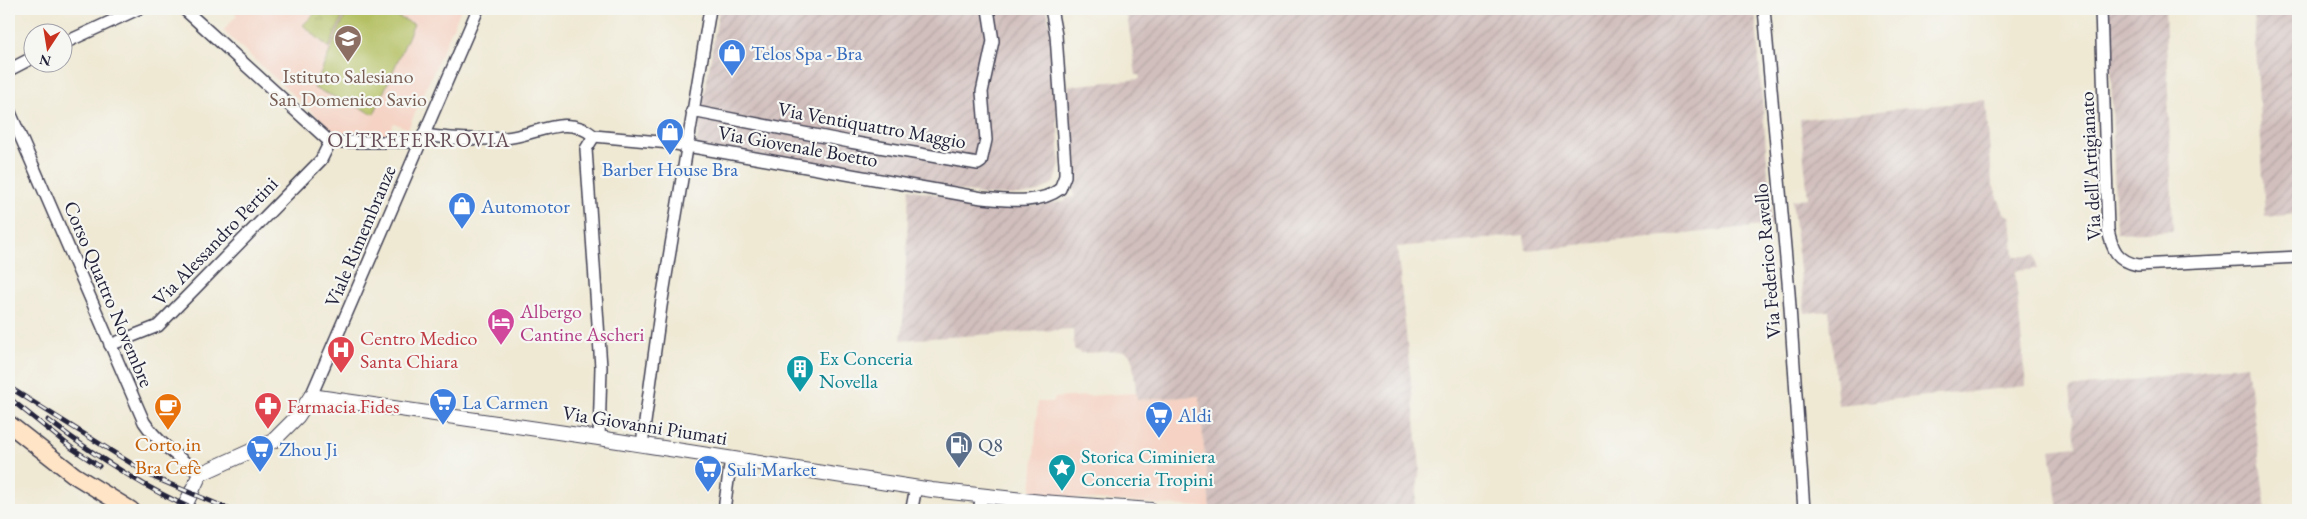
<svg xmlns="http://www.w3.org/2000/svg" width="2307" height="519" font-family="'EB Garamond',serif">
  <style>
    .built { fill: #f5d2c3 }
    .industrial { fill: url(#industrial-furrows) }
    .park { fill: url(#park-tufts); stroke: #6a704e }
    .pitch { fill: #b3bf61; stroke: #6a704e }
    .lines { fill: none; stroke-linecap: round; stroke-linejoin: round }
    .minor-casing { stroke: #414052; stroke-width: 14 }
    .tertiary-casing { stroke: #414052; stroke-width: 16 }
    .secondary-casing { stroke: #414052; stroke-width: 19 }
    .minor { stroke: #fff; stroke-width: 11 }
    .tertiary { stroke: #fff; stroke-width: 14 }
    .secondary { stroke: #ffe4c6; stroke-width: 16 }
    .rail-casing { stroke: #22223b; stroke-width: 5 }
    .rail { stroke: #f6f6f2; stroke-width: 3; stroke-dasharray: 9; stroke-linecap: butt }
    .labels { text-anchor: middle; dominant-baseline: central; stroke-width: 4.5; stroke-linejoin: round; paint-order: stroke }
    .shop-label { font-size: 20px; fill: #366cbe; stroke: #f6f6f2; text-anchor: start }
    .education-label { font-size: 20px; fill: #785e54; stroke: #f6f6f2 }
    .street-label { font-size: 20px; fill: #22223b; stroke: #f6f6f2 }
    .hotel-label { font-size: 20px; fill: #b23c85; stroke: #f6f6f2; text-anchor: start }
    .health-label { font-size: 20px; fill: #be3a42; stroke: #f6f6f2; text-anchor: start }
    .culture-label { font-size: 20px; fill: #0d838f; stroke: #f6f6f2; text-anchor: start }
    .food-label { font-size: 20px; fill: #c56008; stroke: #f6f6f2 }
    .service-label { font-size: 20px; fill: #4e5e75; stroke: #f6f6f2; text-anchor: start }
    .neighbourhood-label { font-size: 21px; letter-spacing: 1px; fill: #664d57; stroke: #f6f6f2 }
  </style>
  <defs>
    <pattern id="industrial-furrows" width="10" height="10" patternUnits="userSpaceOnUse" patternTransform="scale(1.25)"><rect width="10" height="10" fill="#d1bfbd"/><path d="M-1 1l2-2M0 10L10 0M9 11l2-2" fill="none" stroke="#b3a4a3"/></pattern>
    <pattern id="park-tufts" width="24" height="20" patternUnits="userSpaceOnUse" patternTransform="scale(1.25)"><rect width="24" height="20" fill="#b3bf61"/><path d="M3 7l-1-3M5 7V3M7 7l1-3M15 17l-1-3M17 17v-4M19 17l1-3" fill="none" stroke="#919b51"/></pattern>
  </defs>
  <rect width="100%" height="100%" fill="#f6f6f2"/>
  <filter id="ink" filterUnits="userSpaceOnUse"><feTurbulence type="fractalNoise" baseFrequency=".02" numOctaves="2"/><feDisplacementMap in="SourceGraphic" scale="10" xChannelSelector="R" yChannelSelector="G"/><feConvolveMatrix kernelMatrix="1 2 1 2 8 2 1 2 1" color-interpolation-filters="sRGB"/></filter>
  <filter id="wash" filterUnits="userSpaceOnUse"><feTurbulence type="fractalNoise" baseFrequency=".0096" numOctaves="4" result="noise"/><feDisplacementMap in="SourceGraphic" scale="20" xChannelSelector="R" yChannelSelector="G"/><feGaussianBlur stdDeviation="1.12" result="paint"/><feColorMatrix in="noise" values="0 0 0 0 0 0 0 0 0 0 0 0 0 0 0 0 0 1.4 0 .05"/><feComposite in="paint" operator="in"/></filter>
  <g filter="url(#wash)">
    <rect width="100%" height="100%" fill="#efe9d4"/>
    <g class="built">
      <path d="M231,9H461L408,129L394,123L387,136L340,137L223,31L237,15Z"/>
      <path d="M1136,393L1137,400L1199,396L1210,508L1031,495L1038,402H1054V398Z"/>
    </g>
    <g class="industrial">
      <path d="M719,9H1047L1052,37L1060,162L1057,176L1053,183L1039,192L1019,195H986L696,146Z"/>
      <path d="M1126,9H1755L1772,225L1526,250L1524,235L1397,247L1420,468L1414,510H1250L1210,508L1199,396L1137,400L1132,356L1125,351L1081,353L1074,349L1073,329L901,340L904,310L909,189L984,204L1006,206L1037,205L1066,201V198L1074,197L1068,86L1140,79L1139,75H1136Z"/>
      <path d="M2109,9H2165L2173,231L2116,233Z"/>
      <path d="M2254,9H2298V214L2265,217Z"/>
      <path d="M1986,100L1992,182L2004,213L2011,217L2014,257L2036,255L2037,269L2015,271L2026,386L1838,405L1829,311L1805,313L1792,200L1808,198L1800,119Z"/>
      <path d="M2247,365L2266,510H2058L2050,449L2076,446L2070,388Z"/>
    </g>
    <path class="park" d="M319,9H346L329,48L303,25Z"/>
    <path class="pitch" d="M348,9H380L414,24L374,114L314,88Z"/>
  </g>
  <g filter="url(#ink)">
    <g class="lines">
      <defs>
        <g id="minor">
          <path d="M184,9L330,142H421"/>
          <path d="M1764,9L1789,293L1804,510"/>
          <path d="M2101,9L2108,230C2112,249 2117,261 2138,265L2298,257"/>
          <path d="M62,44L138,9"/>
          <path d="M9,70L32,58"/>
          <path d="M9,110L144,422C158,443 180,458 200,474"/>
          <path d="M692,111L850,142L978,164L981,162L986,140L982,92L993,41L988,9"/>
          <path d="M424,135C451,139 479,140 505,138C535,136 566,112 594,136L670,143L982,198C1007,200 1039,205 1060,189L1065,176V165L1056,35L1051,9"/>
          <path d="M594,136L586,149L601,367L599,438"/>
          <path d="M110,345L158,326L321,160L330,142"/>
          <path d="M311,396L478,9"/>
          <path d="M642,444L661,306L710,9"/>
          <path d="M912,508L916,487"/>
          <path d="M724,510L731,458"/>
          <path d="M979,510L982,496"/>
        </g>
        <path id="tertiary" d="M183,510L200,474L273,441L298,416L311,396L599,438L932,490L1042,502L1151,510"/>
        <path id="secondary" d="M9,424L74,475L131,510"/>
      </defs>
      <use href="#minor" class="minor-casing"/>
      <use href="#tertiary" class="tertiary-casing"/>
      <use href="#secondary" class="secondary-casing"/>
      <use href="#minor" class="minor"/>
      <use href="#tertiary" class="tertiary"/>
      <use href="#secondary" class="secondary"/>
      <defs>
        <g id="rail">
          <path d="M9,387L153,477L231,510"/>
          <path d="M9,398L73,449L99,466"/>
          <path d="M48,420C94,455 142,487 195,510"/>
        </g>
      </defs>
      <use href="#rail" class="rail-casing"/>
      <use href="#rail" class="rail"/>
    </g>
  </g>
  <defs>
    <symbol id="school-pin" viewBox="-11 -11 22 30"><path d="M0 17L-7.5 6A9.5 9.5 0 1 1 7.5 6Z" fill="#8d6e63" stroke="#f6f6f2"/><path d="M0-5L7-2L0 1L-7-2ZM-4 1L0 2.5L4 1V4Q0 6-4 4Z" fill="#fff"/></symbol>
    <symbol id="shop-pin" viewBox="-11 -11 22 30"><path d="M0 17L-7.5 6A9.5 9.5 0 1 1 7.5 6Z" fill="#3f7fe0" stroke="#f6f6f2"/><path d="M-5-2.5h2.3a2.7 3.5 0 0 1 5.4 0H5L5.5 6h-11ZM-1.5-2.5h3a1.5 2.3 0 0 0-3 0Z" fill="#fff"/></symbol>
    <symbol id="hotel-pin" viewBox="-11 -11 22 30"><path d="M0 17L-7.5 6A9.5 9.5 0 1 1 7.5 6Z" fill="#d1479c" stroke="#f6f6f2"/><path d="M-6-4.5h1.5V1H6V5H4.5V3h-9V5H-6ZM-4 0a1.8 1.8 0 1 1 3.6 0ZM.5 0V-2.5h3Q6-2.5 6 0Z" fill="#fff"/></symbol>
    <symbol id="hospital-pin" viewBox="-11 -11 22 30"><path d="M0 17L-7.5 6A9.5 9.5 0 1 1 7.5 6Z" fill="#e0444e" stroke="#f6f6f2"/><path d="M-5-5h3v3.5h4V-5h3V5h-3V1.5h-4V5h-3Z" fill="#fff"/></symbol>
    <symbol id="building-pin" viewBox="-11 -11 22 30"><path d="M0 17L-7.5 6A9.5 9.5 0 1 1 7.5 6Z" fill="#0f9aa8" stroke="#f6f6f2"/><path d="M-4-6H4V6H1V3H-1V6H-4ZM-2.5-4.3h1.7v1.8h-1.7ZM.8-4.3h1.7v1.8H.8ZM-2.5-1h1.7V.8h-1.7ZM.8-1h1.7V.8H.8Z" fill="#fff"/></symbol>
    <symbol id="supermarket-pin" viewBox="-11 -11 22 30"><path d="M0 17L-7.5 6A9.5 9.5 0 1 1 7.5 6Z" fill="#3f7fe0" stroke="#f6f6f2"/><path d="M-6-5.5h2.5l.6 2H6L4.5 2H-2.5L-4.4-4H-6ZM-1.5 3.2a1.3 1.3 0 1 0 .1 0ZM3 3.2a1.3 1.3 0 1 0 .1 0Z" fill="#fff"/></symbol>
    <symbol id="pharmacy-pin" viewBox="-11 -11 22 30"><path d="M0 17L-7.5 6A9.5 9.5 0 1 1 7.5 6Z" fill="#e0444e" stroke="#f6f6f2"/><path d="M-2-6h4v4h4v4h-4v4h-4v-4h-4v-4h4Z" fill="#fff"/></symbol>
    <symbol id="cafe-pin" viewBox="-11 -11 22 30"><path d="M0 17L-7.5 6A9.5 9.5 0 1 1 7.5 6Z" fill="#e8710a" stroke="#f6f6f2"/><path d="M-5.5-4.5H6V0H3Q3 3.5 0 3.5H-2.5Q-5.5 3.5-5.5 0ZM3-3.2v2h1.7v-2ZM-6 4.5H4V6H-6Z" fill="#fff"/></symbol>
    <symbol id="fuel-pin" viewBox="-11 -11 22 30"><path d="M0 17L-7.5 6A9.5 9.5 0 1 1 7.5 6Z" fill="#5c6f8a" stroke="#f6f6f2"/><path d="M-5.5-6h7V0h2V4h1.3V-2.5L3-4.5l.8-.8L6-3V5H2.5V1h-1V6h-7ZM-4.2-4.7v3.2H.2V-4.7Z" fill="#fff"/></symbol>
    <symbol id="sight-pin" viewBox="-11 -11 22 30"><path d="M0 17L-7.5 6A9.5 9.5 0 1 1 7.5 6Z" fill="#0f9aa8" stroke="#f6f6f2"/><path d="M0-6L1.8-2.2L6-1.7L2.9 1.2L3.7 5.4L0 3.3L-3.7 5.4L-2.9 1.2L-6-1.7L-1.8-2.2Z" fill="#fff"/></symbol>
  </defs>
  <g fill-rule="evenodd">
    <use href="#school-pin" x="332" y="23" width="32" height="43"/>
    <use href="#shop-pin" x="716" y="37" width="32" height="43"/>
    <use href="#shop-pin" x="654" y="116" width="32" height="43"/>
    <use href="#shop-pin" x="446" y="190" width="32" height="43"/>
    <use href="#hotel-pin" x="485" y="306" width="32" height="43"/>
    <use href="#hospital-pin" x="325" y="334" width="32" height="43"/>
    <use href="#building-pin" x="784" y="353" width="32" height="43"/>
    <use href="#supermarket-pin" x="427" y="386" width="32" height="43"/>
    <use href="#pharmacy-pin" x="252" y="390" width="32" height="43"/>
    <use href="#cafe-pin" x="152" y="391" width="32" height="43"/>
    <use href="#supermarket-pin" x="1143" y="399" width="32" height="43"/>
    <use href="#fuel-pin" x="943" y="429" width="32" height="43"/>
    <use href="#supermarket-pin" x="244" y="433" width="32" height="43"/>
    <use href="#sight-pin" x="1046" y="452" width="32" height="43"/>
    <use href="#supermarket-pin" x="692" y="453" width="32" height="43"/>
  </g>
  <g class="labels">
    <g class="shop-label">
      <text x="751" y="53">Telos Spa - Bra</text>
      <text x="670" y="169" text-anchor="middle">Barber House Bra</text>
      <text x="481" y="206">Automotor</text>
      <text x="462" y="402">La Carmen</text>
      <text x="1178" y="415">Aldi</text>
      <text x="279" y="449">Zhou Ji</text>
      <text x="727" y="469">Suli Market</text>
    </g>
    <g class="education-label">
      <text x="348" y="76">Istituto Salesiano<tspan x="348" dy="23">San Domenico Savio</tspan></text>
    </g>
    <g class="street-label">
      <text transform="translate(872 125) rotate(10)">Via Ventiquattro Maggio</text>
      <text transform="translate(798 146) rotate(10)">Via Giovenale Boetto</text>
      <text transform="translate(2090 166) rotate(-93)">Via dell'Artigianato</text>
      <text transform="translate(360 236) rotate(-67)">Viale Rimembranze</text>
      <text transform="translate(215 241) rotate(-46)">Via Alessandro Pertini</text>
      <text transform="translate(1767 261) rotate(-95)">Via Federico Ravello</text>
      <text transform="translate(109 294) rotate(67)">Corso Quattro Novembre</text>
      <text transform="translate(645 425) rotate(9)">Via Giovanni Piumati</text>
    </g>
    <g class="hotel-label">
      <text x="520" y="311">Albergo<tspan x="520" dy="23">Cantine Ascheri</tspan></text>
    </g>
    <g class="health-label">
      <text x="360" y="338">Centro Medico<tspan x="360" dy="23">Santa Chiara</tspan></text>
      <text x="287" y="406">Farmacia Fides</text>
    </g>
    <g class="culture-label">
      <text x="819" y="358">Ex Conceria<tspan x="819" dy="23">Novella</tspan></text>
      <text x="1081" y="456">Storica Ciminiera<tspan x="1081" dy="23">Conceria Tropini</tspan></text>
    </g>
    <g class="food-label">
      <text x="168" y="444">Corto in<tspan x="168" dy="23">Bra Cefè</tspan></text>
    </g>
    <g class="service-label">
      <text x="978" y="445">Q8</text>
    </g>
    <g class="neighbourhood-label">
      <text x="419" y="139">OLTREFERROVIA</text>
    </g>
  </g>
  <rect width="2307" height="519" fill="none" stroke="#f6f6f2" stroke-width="30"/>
  <g transform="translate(48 48) rotate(192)"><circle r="24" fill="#f6f6f2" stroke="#a1a1a9"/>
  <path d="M0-4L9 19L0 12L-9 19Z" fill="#c8321e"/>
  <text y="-8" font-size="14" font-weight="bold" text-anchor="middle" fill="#22223b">N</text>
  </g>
</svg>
